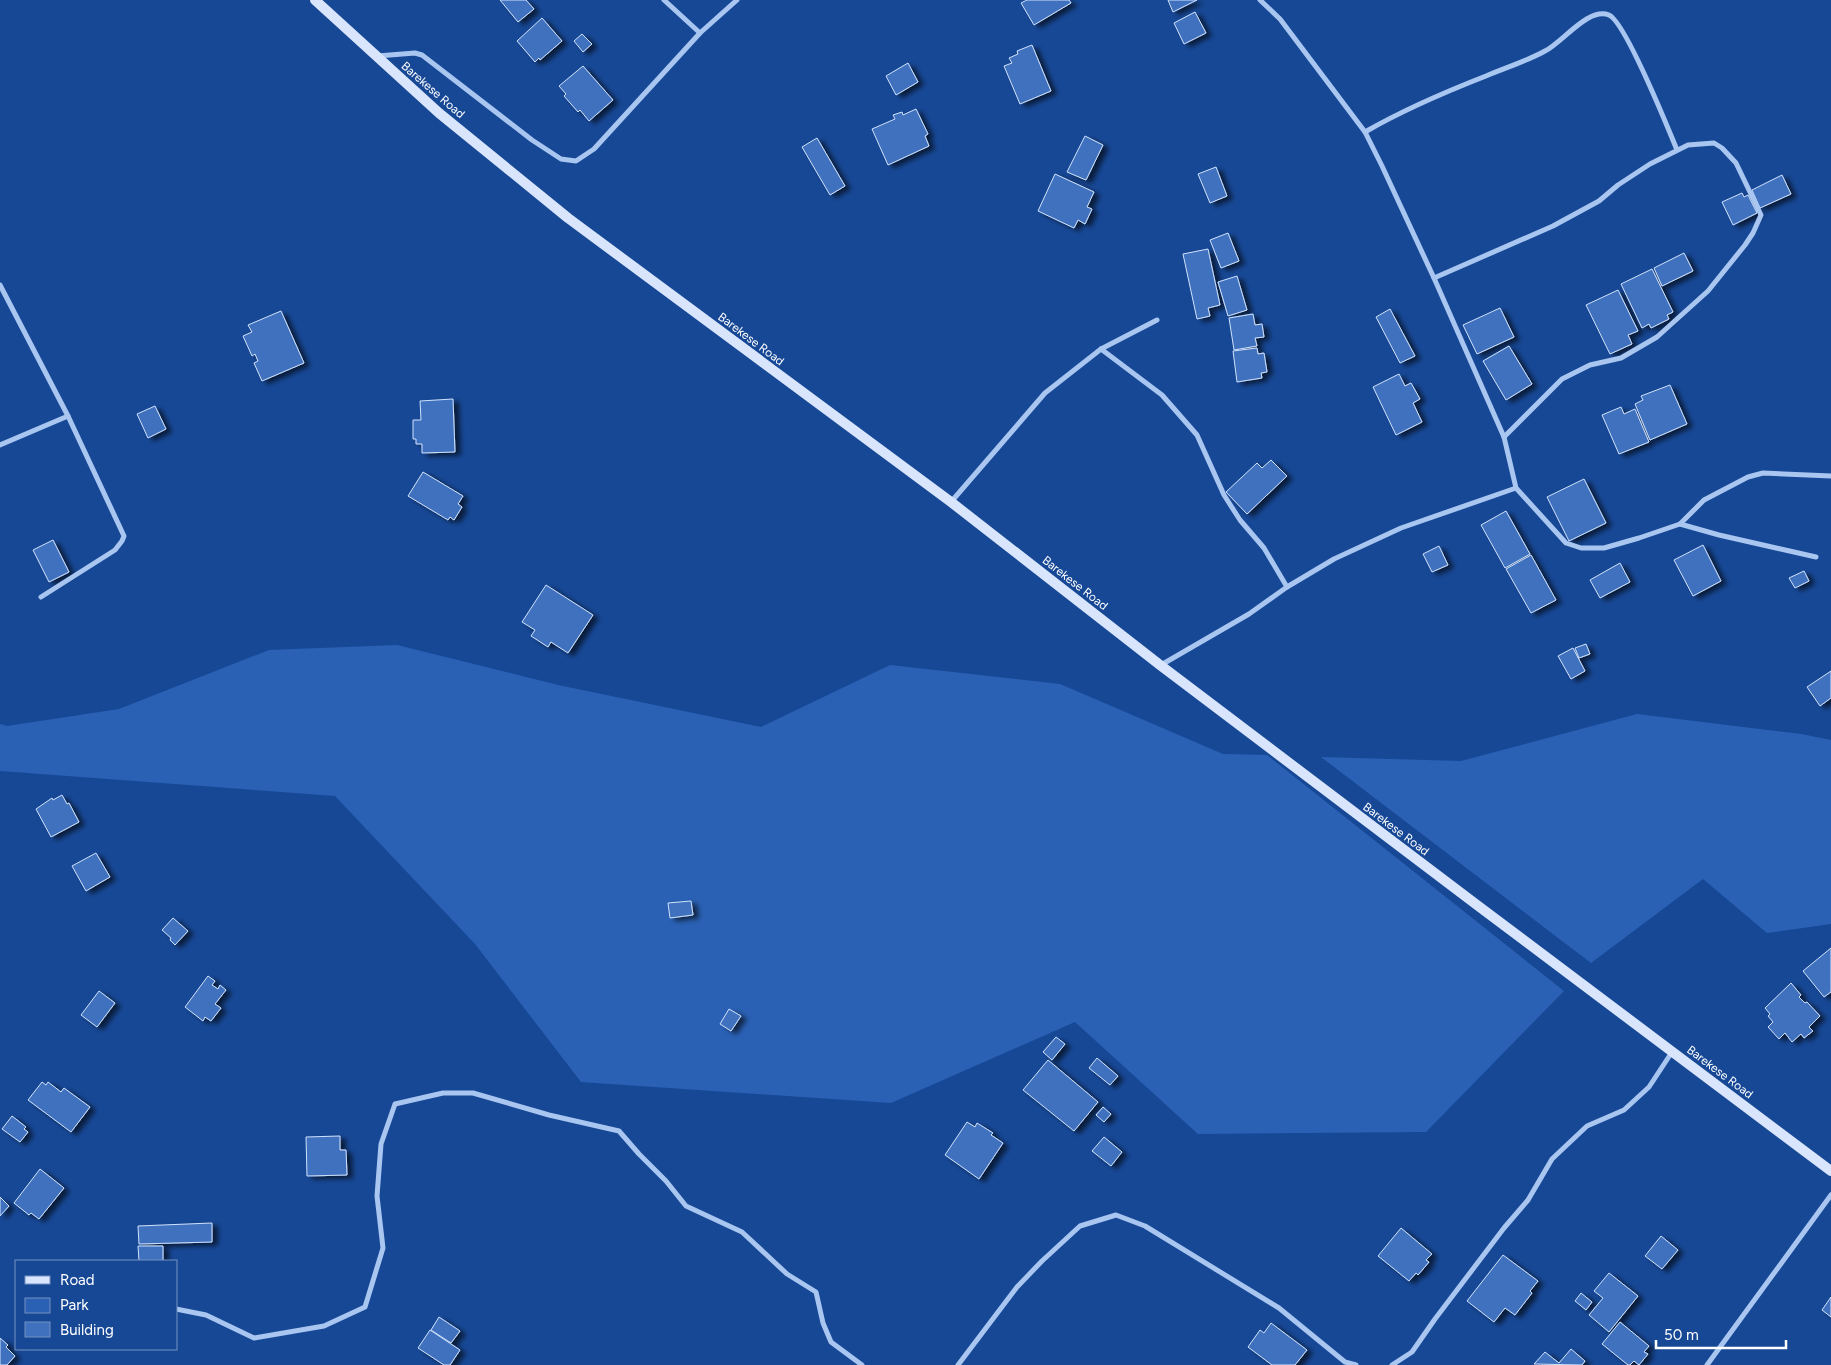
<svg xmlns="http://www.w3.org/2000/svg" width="1831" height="1365" font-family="Figtree,sans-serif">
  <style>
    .green { fill: #2a61b5 }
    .building { fill: #4071be; stroke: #d0e2fc; filter: url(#shadow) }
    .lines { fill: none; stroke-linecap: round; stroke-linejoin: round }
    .minor { stroke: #a9c6f1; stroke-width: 5 }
    .secondary { stroke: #d8e5fc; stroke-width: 10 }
    .labels { text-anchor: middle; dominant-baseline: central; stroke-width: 4.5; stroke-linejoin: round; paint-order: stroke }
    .street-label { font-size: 12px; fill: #fff; stroke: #174896 }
  </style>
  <defs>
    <filter id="shadow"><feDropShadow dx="5.5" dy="3" stdDeviation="2.5" flood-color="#0009"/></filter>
  </defs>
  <rect width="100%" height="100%" fill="#174896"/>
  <g class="green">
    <path d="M397,645L558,685L761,727L890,665L1060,684L1223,754L1267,755L1564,991L1426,1132L1198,1134L1075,1022L891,1103L581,1082L475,944L335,796L0,771V724L7,726L119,709L269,650Z"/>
    <path d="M1637,714L1801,734L1831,740V924L1767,933L1703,879L1591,963L1321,757L1461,761Z"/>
  </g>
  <g class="building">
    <path d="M500,0H526L534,9L518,22Z"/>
    <path d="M1027,0H1069L1071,3L1034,25L1021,3Z"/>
    <path d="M1168,0H1197L1173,12Z"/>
    <path d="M1195,12L1206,33L1184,44L1174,23Z"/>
    <path d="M542,18L562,41L540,60L539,58L535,62L517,41Z"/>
    <path d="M582,34L592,44L583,52L574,41Z"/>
    <path d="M1032,45L1051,91L1020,104L1004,66L1012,63L1009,58L1018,54L1017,51Z"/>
    <path d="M908,63L918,82L896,95L886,76Z"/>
    <path d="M583,66L613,100L589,121L580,110L578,112L564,96L566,94L559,86Z"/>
    <path d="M916,109L928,134L925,136L929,146L888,165L872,129L895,119L893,115L902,112L903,115Z"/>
    <path d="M1085,136L1103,145L1086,180L1067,172Z"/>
    <path d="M817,138L845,186L830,195L802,147Z"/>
    <path d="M1216,167L1227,196L1210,203L1198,174Z"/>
    <path d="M1055,174L1094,192L1087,207L1092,209L1085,224L1078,220L1074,228L1038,211Z"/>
    <path d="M1782,175L1791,194L1760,208L1752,190Z"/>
    <path d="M1742,193L1744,197L1748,195L1757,213L1733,225L1722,202Z"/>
    <path d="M1228,233L1239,261L1221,268L1210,240Z"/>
    <path d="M1208,249L1220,305L1208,308L1210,316L1197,319L1183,254Z"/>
    <path d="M1684,253L1693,271L1662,286L1654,268Z"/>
    <path d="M1652,269L1673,312L1667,315L1669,319L1651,328L1649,324L1642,328L1621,284Z"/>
    <path d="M1237,276L1247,310L1228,316L1218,282Z"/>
    <path d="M1618,290L1638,331L1628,335L1632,344L1610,354L1586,305Z"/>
    <path d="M1500,308L1514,337L1477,354L1463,325Z"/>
    <path d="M1390,309L1415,356L1400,363L1376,317Z"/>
    <path d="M281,311L304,363L262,381L254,363L258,361L255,354L252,356L243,336L252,332L248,325Z"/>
    <path d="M1253,314L1255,325L1262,324L1264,337L1255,338L1257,346L1234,350L1229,318Z"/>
    <path d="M1509,346L1532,384L1506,400L1483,361Z"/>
    <path d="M1257,348L1258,354L1264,353L1267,372L1261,373L1262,378L1237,382L1233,351Z"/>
    <path d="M1399,374L1405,386L1411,383L1420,399L1413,403L1422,422L1396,435L1373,387Z"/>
    <path d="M1670,385L1687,424L1650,440L1635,404L1643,400L1641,396Z"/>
    <path d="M453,399L455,452L422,453V444H416V439H413V420H421L420,401Z"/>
    <path d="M155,406L166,429L148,438L137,414Z"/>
    <path d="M1621,407L1624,414L1635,409L1649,442L1619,454L1602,415Z"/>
    <path d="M1271,460L1287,476L1247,514L1226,492L1257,463L1262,468Z"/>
    <path d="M423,472L463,496L458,504L462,507L454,520L450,517L448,520L408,496Z"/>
    <path d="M1584,479L1606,523L1569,541L1547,497Z"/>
    <path d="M1506,511L1530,554L1505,568L1481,525Z"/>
    <path d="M53,540L69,572L49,582L33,550Z"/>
    <path d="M1703,545L1721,581L1693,596L1674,560Z"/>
    <path d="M1439,546L1448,565L1432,572L1423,554Z"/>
    <path d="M1531,555L1556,600L1531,613L1506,569Z"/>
    <path d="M1620,563L1630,582L1600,598L1590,580Z"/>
    <path d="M1804,571L1809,581L1795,588L1789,578Z"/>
    <path d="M546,585L593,615L568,653L551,642L548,647L531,636L535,630L522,622Z"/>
    <path d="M1586,644L1590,654L1579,658L1575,648Z"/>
    <path d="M1573,648L1585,671L1571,679L1558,656Z"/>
    <path d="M1831,671V698L1820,706L1807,687Z"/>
    <path d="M62,795L67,804L69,803L79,822L51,837L36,809L52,798L53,800Z"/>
    <path d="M96,853L110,877L86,891L72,866Z"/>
    <path d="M691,901L693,915L670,918L668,903Z"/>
    <path d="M173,918L188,931L175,945L170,940L171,938L162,930Z"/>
    <path d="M1831,948V992L1824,997L1803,971Z"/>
    <path d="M208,976L215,981L212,985L218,989L220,985L226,990L215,1004L221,1008L211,1021L205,1017L203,1021L185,1007Z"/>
    <path d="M1791,983L1801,995L1799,997L1805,1003L1807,1002L1820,1016L1809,1027L1813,1031L1804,1038L1801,1034L1792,1042L1785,1033L1779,1039L1768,1027L1773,1022L1768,1016L1770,1014L1765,1008Z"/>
    <path d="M99,991L115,1003L97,1027L81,1015Z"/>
    <path d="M729,1009L741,1016L731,1031L720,1024Z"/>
    <path d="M1056,1037L1065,1044L1052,1060L1043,1052Z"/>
    <path d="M1097,1058L1118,1076L1110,1085L1089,1068Z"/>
    <path d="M1048,1060L1098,1102L1074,1131L1023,1090Z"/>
    <path d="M42,1082L46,1085L48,1082L61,1092L64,1088L90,1107L71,1132L28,1100Z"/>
    <path d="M1103,1107L1111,1114L1104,1122L1096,1115Z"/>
    <path d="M12,1116L26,1127L24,1129L28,1132L20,1142L2,1129Z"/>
    <path d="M967,1122L975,1127L977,1123L993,1133L991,1135L1003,1143L979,1179L945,1155Z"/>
    <path d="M340,1136V1150H346L347,1175L307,1176L306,1137Z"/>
    <path d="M1104,1137L1122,1152L1111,1166L1092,1151Z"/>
    <path d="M40,1169L64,1188L39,1219L31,1213L29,1215L14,1203Z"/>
    <path d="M0,1197L9,1206L0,1216Z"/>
    <path d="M212,1223V1242L139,1244L138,1226Z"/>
    <path d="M1401,1228L1432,1254L1426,1260L1429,1262L1418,1275L1416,1273L1409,1281L1378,1256Z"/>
    <path d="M1661,1236L1678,1250L1662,1269L1645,1256Z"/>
    <path d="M138,1246H163V1261H139Z"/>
    <path d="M1503,1255L1538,1281L1530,1291L1532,1293L1515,1315L1505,1308L1494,1322L1467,1301Z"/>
    <path d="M1609,1273L1638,1296L1609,1332L1589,1315L1603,1298L1594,1291Z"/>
    <path d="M1581,1293L1592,1302L1586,1310L1575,1301Z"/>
    <path d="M1831,1297V1317L1822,1310Z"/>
    <path d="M439,1317L460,1331L451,1343L431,1330Z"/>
    <path d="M1620,1322L1649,1346L1644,1352L1648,1354L1639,1365L1634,1361L1630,1365H1628L1602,1344Z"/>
    <path d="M1271,1323L1307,1350L1295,1365H1272L1248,1347L1260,1330L1264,1333Z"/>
    <path d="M430,1330L460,1350L450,1365H444L418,1348Z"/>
    <path d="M0,1338L8,1345L6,1347L15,1356L7,1365H0Z"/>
    <path d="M1571,1349L1585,1361L1582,1365L1534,1364L1545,1352L1559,1363Z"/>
  </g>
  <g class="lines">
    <g class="minor">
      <path d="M664,0L700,33"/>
      <path d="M1260,0L1280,19L1365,132L1382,166L1434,278L1504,437L1516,488L1566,543L1581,548H1604L1639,538L1680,524L1704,500L1748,477L1763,473L1831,476"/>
      <path d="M377,56L415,53L422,55L532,140L561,159L576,161L594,149L700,33L737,0"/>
      <path d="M1365,132C1403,110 1445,92 1486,76C1505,68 1527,61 1545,51C1563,42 1588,7 1609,15C1625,22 1668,128 1677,150"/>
      <path d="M1434,278L1553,226L1599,201L1618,185L1650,164L1688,145L1714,143L1722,148L1736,163L1761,215L1753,233L1745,245L1708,291L1657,337L1621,358L1590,365L1562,379L1504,437"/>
      <path d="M0,285L68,416L124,536L122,541L115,550L41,597"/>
      <path d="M1101,349L1162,395L1197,435L1224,495L1240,520L1264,548L1287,587"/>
      <path d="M0,445L68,416"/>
      <path d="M951,502L1045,393L1101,349L1157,320"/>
      <path d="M1680,524L1719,535L1816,557"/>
      <path d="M1161,665L1249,614L1287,587L1334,559L1401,528L1516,488"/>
      <path d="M176,1309L206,1315L254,1338L324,1326L365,1307L383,1248L377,1196L381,1144L395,1104L443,1093H473L549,1115L619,1131L639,1154L666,1181L686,1206L742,1232L787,1274L816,1292L823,1323L831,1342L862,1365"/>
      <path d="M958,1365L1017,1287L1042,1261L1080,1226L1116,1215L1145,1226L1279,1308L1345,1362L1356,1365"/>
      <path d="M1392,1365L1412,1352L1435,1319L1504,1228L1528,1200L1552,1159L1587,1126L1624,1110L1649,1087L1672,1052"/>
      <path d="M1707,1365L1831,1195"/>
    </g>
    <path class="secondary" d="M315,0L439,113L568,218L951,502L1160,665L1477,905L1831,1171"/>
  </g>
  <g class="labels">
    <g class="street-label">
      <text transform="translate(433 90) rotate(41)">Barekese Road</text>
      <text transform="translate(751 339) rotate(37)">Barekese Road</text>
      <text transform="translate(1075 583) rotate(38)">Barekese Road</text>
      <text transform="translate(1396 829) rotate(37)">Barekese Road</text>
      <text transform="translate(1720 1072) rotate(37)">Barekese Road</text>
    </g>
  </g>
  <rect x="15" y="1260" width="162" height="90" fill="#174896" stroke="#7491c0"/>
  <rect x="25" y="1276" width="25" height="8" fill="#d8e5fc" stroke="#7491c0"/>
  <text x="60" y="1285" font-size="15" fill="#ffffff">Road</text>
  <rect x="25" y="1298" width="25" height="15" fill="#2a61b5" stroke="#7491c0"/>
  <text x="60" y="1310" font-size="15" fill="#ffffff">Park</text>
  <rect x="25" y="1322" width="25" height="15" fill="#4071be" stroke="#7491c0"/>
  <text x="60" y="1335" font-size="15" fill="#ffffff">Building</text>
  <path d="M1656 1340v8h130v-8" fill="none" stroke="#ffffff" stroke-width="2.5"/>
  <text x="1664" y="1340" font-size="15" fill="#ffffff" stroke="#174896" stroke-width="4" paint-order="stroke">50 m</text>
</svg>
